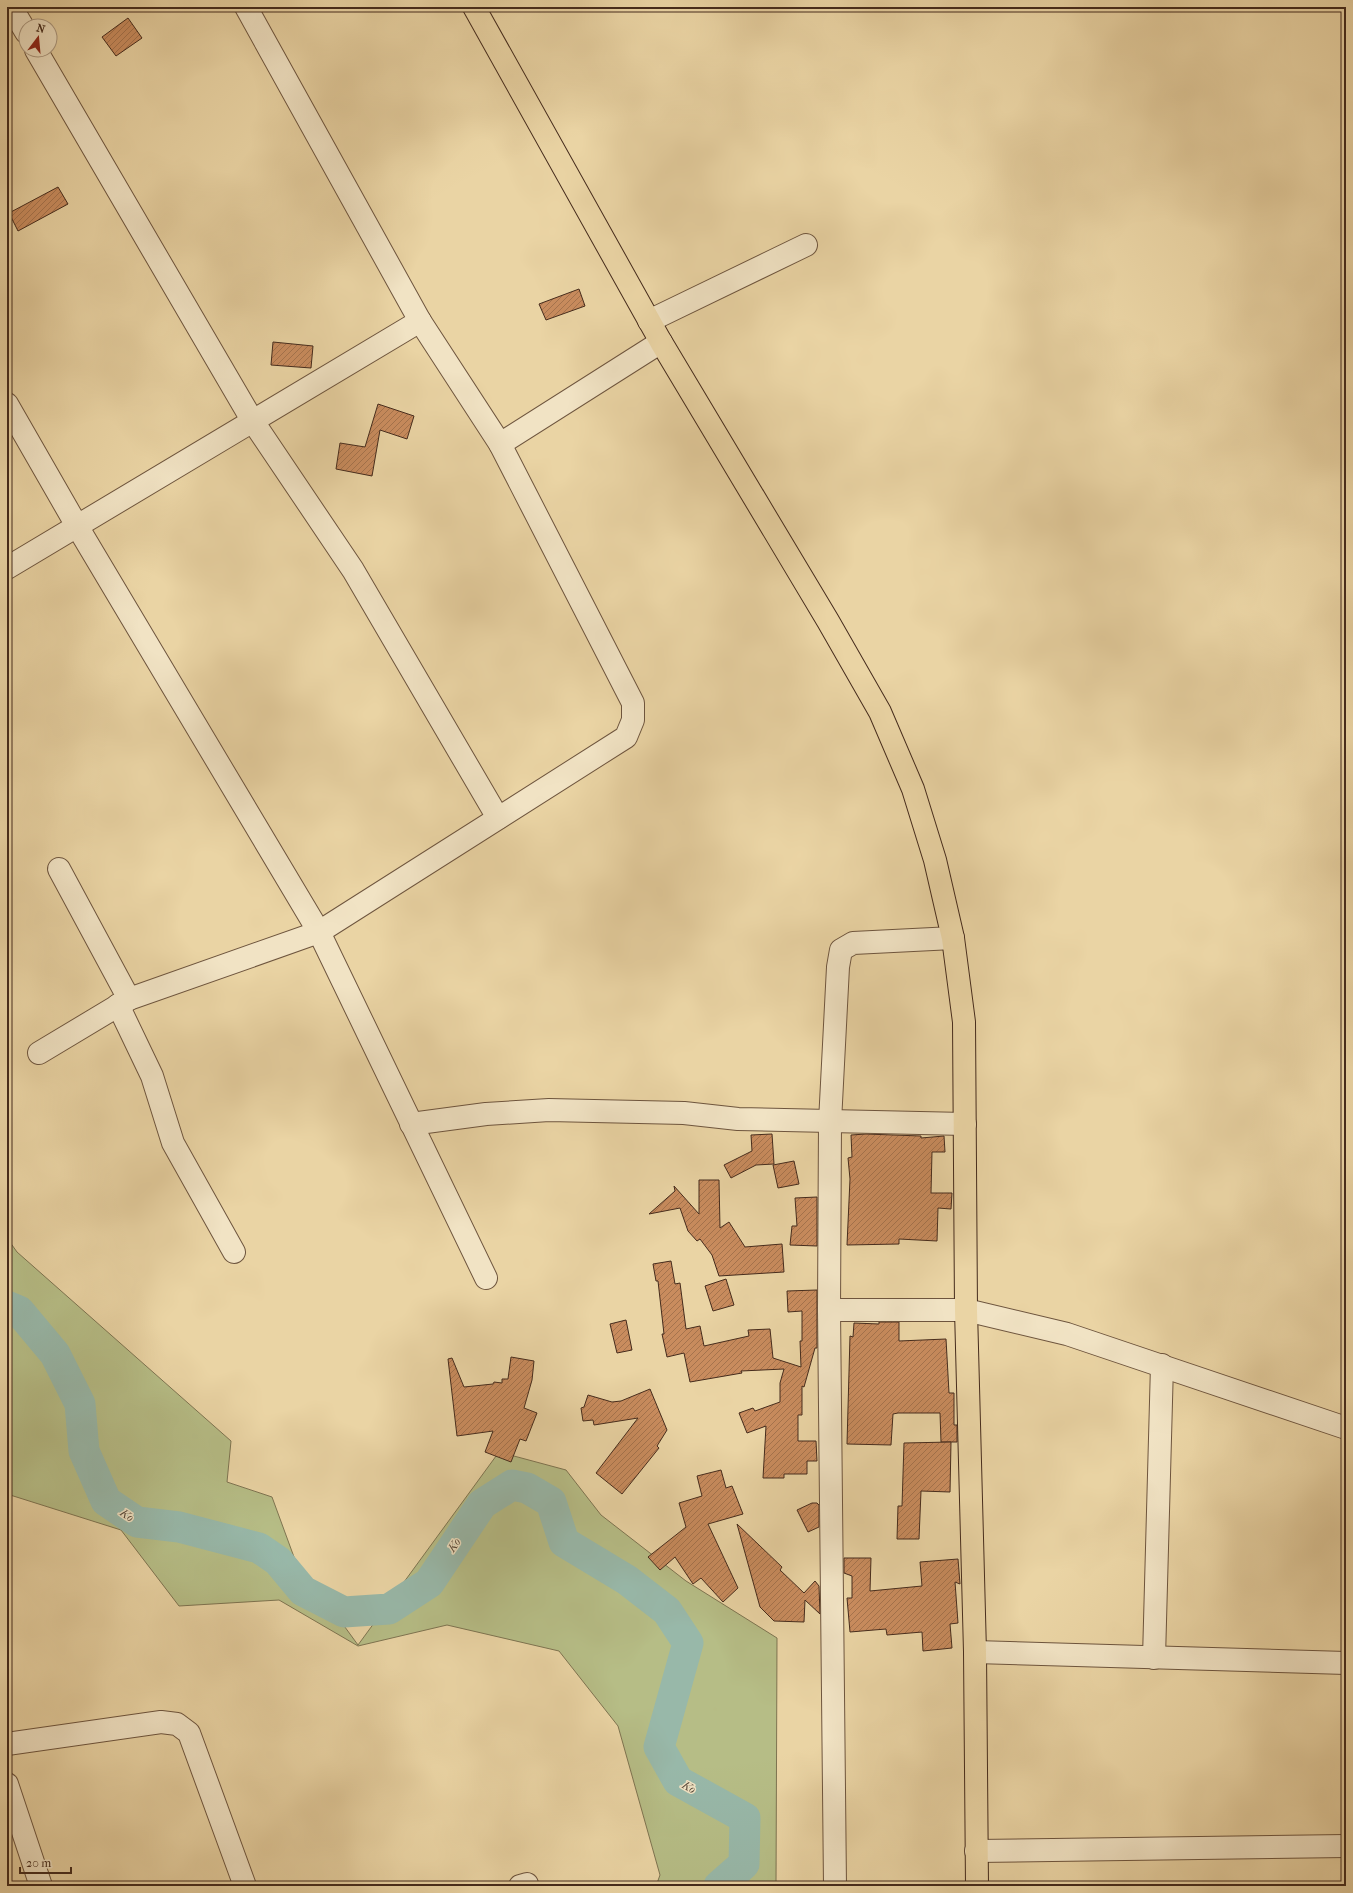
<svg xmlns="http://www.w3.org/2000/svg" width="1353" height="1893" font-family="'IM FELL French Canon',serif">
  <style>
    .grass { fill: #b6bd86; stroke: #7e7451 }
    .lines { fill: none; stroke-linecap: round; stroke-linejoin: round }
    .river { stroke: #98b8a9; stroke-width: 31 }
    .building { fill: url(#building-hatch); stroke: #452b1c }
    .minor-casing { stroke: #6e553e; stroke-width: 24 }
    .major-casing { stroke: #452b1c; stroke-width: 24 }
    .minor { stroke: #f1e3c4; stroke-width: 22 }
    .major { stroke: #ead4a4; stroke-width: 22 }
    .labels { text-anchor: middle; dominant-baseline: central; stroke-width: 3; stroke-linejoin: round; paint-order: stroke }
    .water-label { font-size: 12px; font-style: italic; fill: #564738; stroke: #f1e3c4 }
  </style>
  <defs>
    <pattern id="building-hatch" width="6" height="6" patternUnits="userSpaceOnUse"><rect width="6" height="6" fill="#c98c5e"/><path d="M-1 1l2-2M0 6l6-6M5 7l2-2" fill="none" stroke="#a5734d"/></pattern>
  </defs>
  <rect width="100%" height="100%" fill="#ead4a4"/>
  <filter id="stains"><feTurbulence type="fractalNoise" baseFrequency=".005" numOctaves="4"/><feColorMatrix values="0 0 0 0 .2 0 0 0 0 .09 0 0 0 0 .02 0 0 0 .5 -.17"/></filter>
  <radialGradient id="worn" r=".72"><stop offset=".6" stop-color="#630" stop-opacity="0"/><stop offset="1" stop-color="#630" stop-opacity=".3"/></radialGradient>
  <path class="grass" d="M7,1238L17,1252L231,1441L227,1482L272,1497L294,1557L358,1645L499,1452L566,1470L601,1515L686,1581L777,1638L776,1886H656L660,1875L618,1726L559,1651L447,1625L358,1646L279,1600L179,1606L121,1530L7,1494Z"/>
  <g class="lines">
    <path class="river" d="M7,1306L19,1311L55,1354L80,1404L84,1451L106,1501L137,1522L179,1527L259,1548L278,1561L303,1591L344,1612L389,1609L429,1583L482,1504L512,1485L527,1488L551,1502L564,1542L627,1580L667,1611L688,1643L659,1747L678,1781L745,1818L744,1864L719,1886"/>
  </g>
  <g class="building">
    <path d="M128,18L142,38L116,56L102,37Z"/>
    <path d="M58,187L68,204L18,231L9,213Z"/>
    <path d="M579,289L585,306L546,320L539,304Z"/>
    <path d="M273,342L313,346L311,368L271,365Z"/>
    <path d="M378,404L414,416L407,439L380,430L372,476L336,469L340,443L365,447Z"/>
    <path d="M772,1134L774,1164L756,1165L731,1178L724,1165L752,1151L751,1135Z"/>
    <path d="M866,1134L921,1136V1138L944,1136L945,1152H932L931,1193H952L951,1209L938,1208L937,1241L899,1239V1244L847,1245L850,1179L848,1158L852,1157L851,1135Z"/>
    <path d="M794,1161L799,1184L778,1188L773,1165Z"/>
    <path d="M699,1180H719L720,1228L729,1222L745,1247L782,1244L784,1272L719,1276L712,1255L700,1239L697,1241L688,1231L680,1208L649,1214L675,1191L674,1186L699,1214Z"/>
    <path d="M817,1197V1246L790,1245L792,1226H797L795,1198Z"/>
    <path d="M671,1261L675,1284L680,1283L686,1329L700,1326L704,1346L749,1336L748,1330L770,1329L773,1358L801,1367L800,1341H802V1311L788,1312L787,1291L817,1290V1348H815L804,1387L802,1386V1415H798V1441H816L817,1461H807V1474H784V1478H763L766,1426L747,1433L739,1413L753,1408L755,1411L780,1402V1383L784,1369L741,1371L742,1373L690,1382L684,1353L667,1357L662,1334H664L658,1281H656L653,1264Z"/>
    <path d="M726,1279L734,1305L713,1311L705,1286Z"/>
    <path d="M626,1320L632,1350L617,1353L610,1324Z"/>
    <path d="M879,1322H899V1341L946,1339L949,1393H954V1425H957V1442H941L940,1413H898L893,1414L891,1445L847,1444L850,1336L853,1337L854,1323L879,1324Z"/>
    <path d="M511,1357L534,1361L532,1380L524,1408L537,1413L526,1441L520,1439L511,1462L485,1452L493,1431L457,1436L448,1359L452,1358L464,1387L493,1384L494,1382L502,1383V1379H508Z"/>
    <path d="M650,1389L667,1430L657,1446L659,1448L622,1494L596,1473L638,1418L594,1425L593,1420L583,1421L581,1408L584,1407L588,1395L612,1402L621,1401Z"/>
    <path d="M951,1442L950,1492L921,1491L919,1539H897L898,1506H902L904,1443Z"/>
    <path d="M721,1470L726,1488L732,1486L743,1514L708,1524L738,1588L723,1602L701,1578L693,1584L675,1557L660,1570L648,1557L686,1527L679,1503L702,1496L697,1476Z"/>
    <path d="M812,1503H817L819,1505V1527L808,1532L797,1510Z"/>
    <path d="M737,1524L782,1567L780,1570L804,1593L815,1581L819,1586L820,1614L805,1600L804,1622L774,1621L760,1607Z"/>
    <path d="M844,1558H871L870,1591L922,1586L920,1562L958,1559L960,1584L955,1582L958,1623L950,1624L952,1648L923,1651L922,1632L887,1635L886,1629L850,1632L847,1598H852V1576L844,1573Z"/>
  </g>
  <g class="lines">
    <defs>
      <g id="minor">
        <path d="M11,7L26,32"/>
        <path d="M36,50L252,420L353,570L498,818"/>
        <path d="M649,321L806,245"/>
        <path d="M7,404L77,526L319,932L486,1278"/>
        <path d="M500,444L661,342"/>
        <path d="M7,568L420,321"/>
        <path d="M59,869L129,999"/>
        <path d="M118,1005L152,1076L173,1143L234,1252"/>
        <path d="M39,1053L129,999L319,932L626,737L633,720V703L500,444L420,321L246,7"/>
        <path d="M411,1124L486,1114L549,1110L684,1113L738,1119L965,1124"/>
        <path d="M829,1310H966L1067,1334L1346,1428"/>
        <path d="M975,1652L1346,1663"/>
        <path d="M1154,1658L1162,1365"/>
        <path d="M7,1744L161,1722L177,1724L189,1733L245,1886"/>
        <path d="M7,1784L41,1886"/>
        <path d="M976,1851L1346,1846"/>
        <path d="M520,1886L527,1884"/>
        <path d="M835,1886L829,1310L830,1122L838,967L841,950L853,943L953,938"/>
      </g>
      <path id="major" d="M474,7L661,342L828,621L880,712L913,789L935,860L953,938L964,1022L966,1310L975,1652L977,1886"/>
    </defs>
    <use href="#minor" class="minor-casing"/>
    <use href="#major" class="major-casing"/>
    <use href="#minor" class="minor"/>
    <use href="#major" class="major"/>
  </g>
  <g class="labels">
    <g class="water-label">
      <text transform="translate(127 1515) rotate(34)">Ko</text>
      <text transform="translate(454 1545) rotate(-56)">Ko</text>
      <text transform="translate(689 1787) rotate(29)">Ko</text>
    </g>
  </g>
  <rect width="1353" height="1893" fill="none" stroke="#ead4a4" stroke-width="24"/>
  <rect x="8" y="8" width="1337" height="1877" fill="none" stroke="#452b1c" stroke-width="2"/>
  <rect x="12" y="12" width="1329" height="1869" fill="none" stroke="#452b1c"/>
  <g transform="translate(38 38) rotate(16)"><circle r="19" fill="#f1e3c4" stroke="#ac9981"/>
  <path d="M0-3L7 15L0 10L-7 15Z" fill="#8f2418"/>
  <text y="-6" font-size="11" font-weight="bold" text-anchor="middle" fill="#452b1c">N</text>
  </g>
  <path d="M20 1867v6h51v-6" fill="none" stroke="#452b1c" stroke-width="2"/>
  <text x="26" y="1867" font-size="12" fill="#452b1c" stroke="#f1e3c4" stroke-width="3" paint-order="stroke">20 m</text>
  <rect width="100%" height="100%" filter="url(#stains)"/>
  <rect width="100%" height="100%" fill="url(#worn)"/>
</svg>
